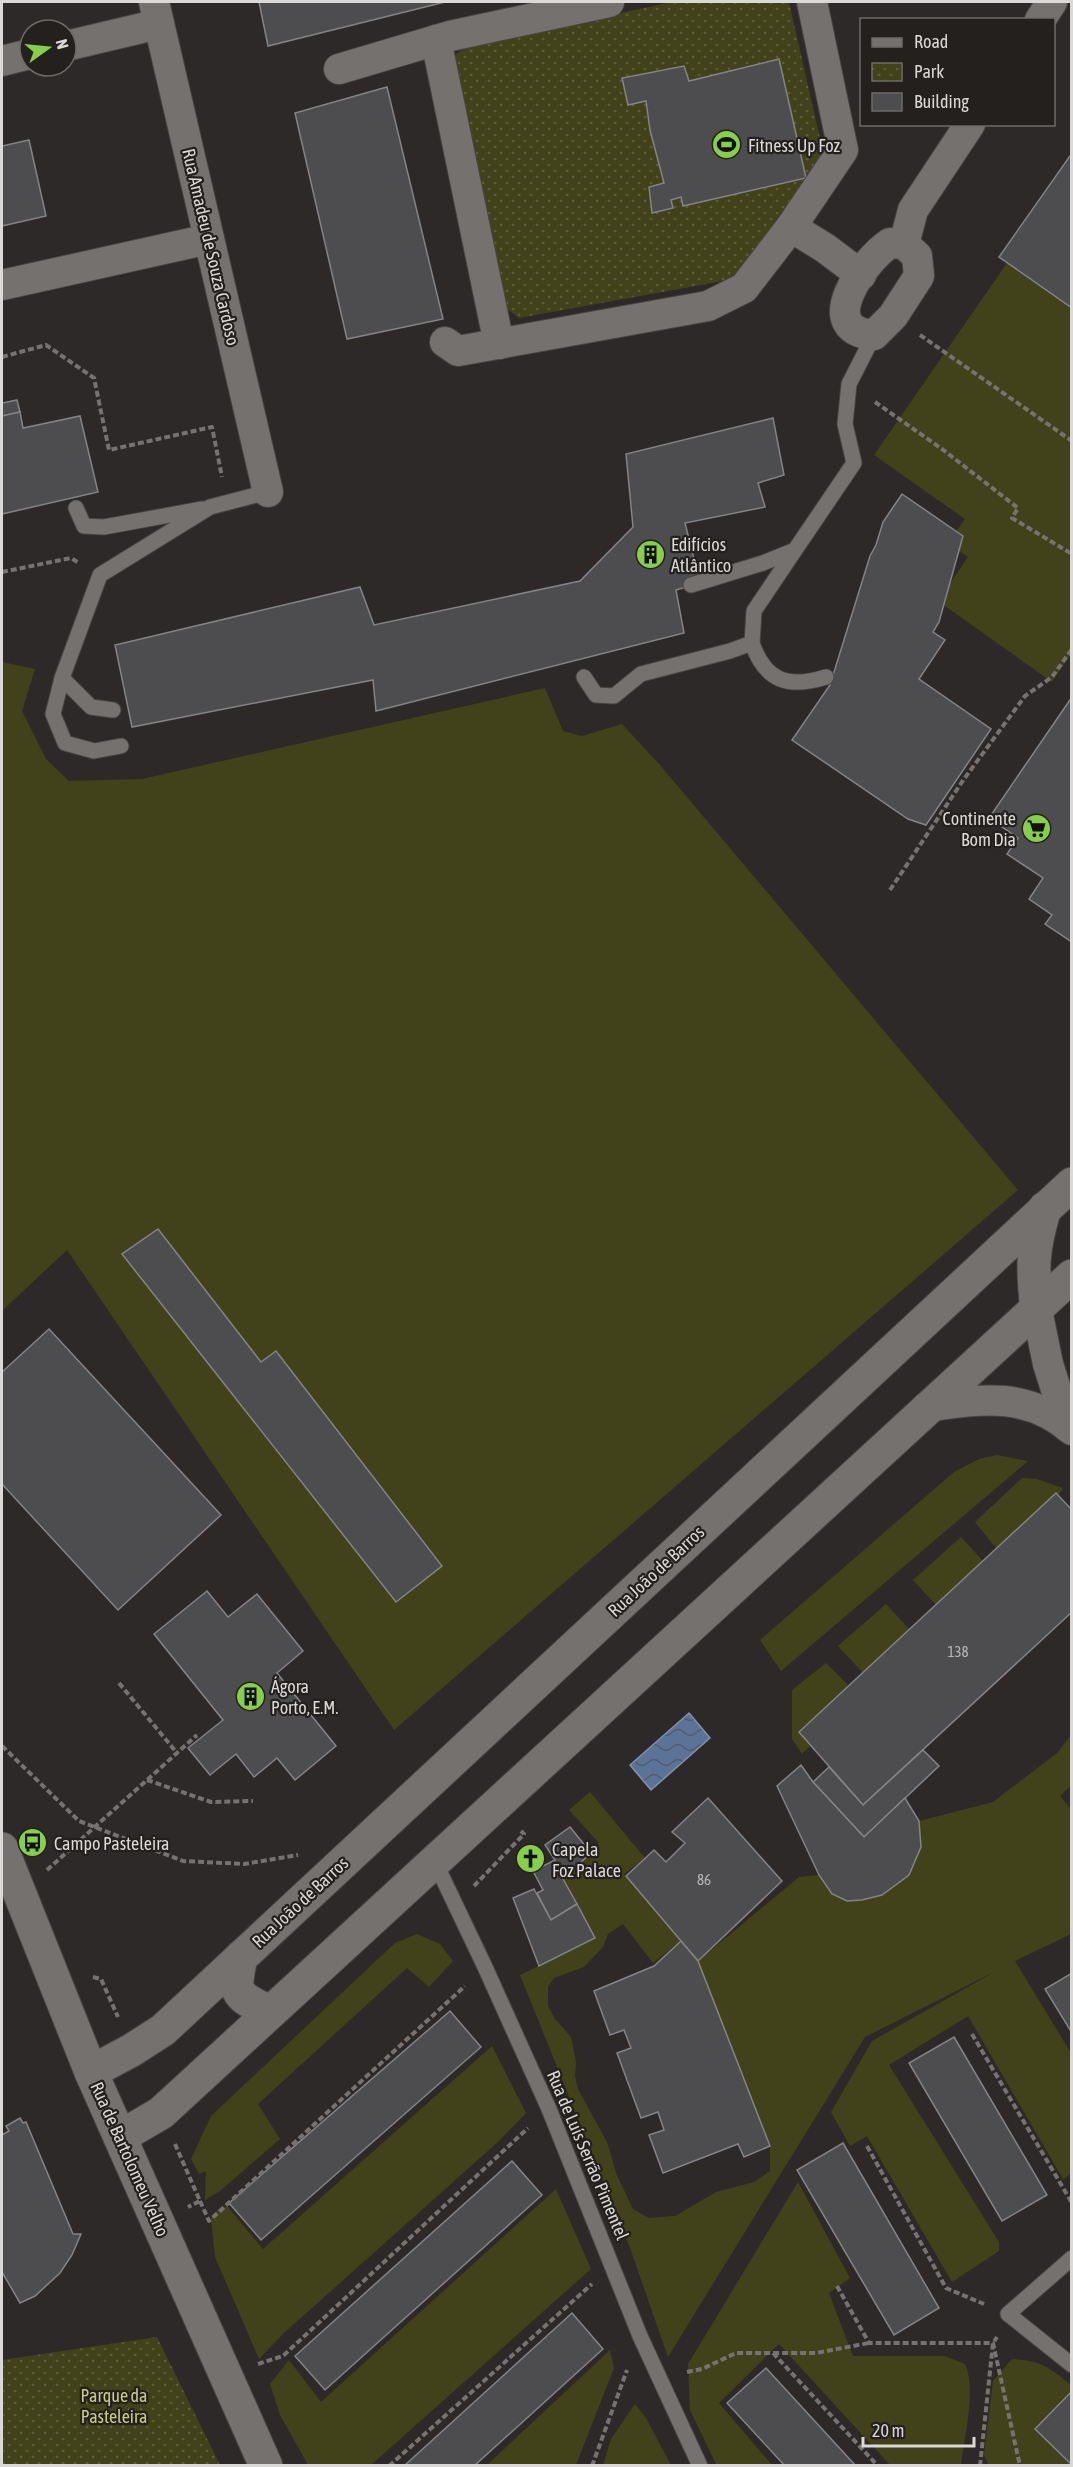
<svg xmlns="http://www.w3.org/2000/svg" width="1073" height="2467" font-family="'Asap Condensed',sans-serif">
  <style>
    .green { fill: #414219 }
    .park { fill: url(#park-dots) }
    .water { fill: url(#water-waves); stroke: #8291ab; stroke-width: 1.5 }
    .building { fill: #4d4d50; stroke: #848387; stroke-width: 1.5 }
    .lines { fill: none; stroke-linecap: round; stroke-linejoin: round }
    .lane-casing { stroke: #484545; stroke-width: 17 }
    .street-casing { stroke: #484545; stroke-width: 32 }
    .secondary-casing { stroke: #484545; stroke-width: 35 }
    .path { stroke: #767272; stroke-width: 4; stroke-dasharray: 6 3; stroke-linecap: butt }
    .lane { stroke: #75716f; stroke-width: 15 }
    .street { stroke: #75716f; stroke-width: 30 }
    .secondary { stroke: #75716f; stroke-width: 33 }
    .labels { text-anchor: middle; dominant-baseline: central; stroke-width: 4.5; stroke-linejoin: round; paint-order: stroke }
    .number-label { font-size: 15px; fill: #b8b5b6 }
    .poi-label { font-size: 18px; fill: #dbd8d8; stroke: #23201e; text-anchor: start }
    .street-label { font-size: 18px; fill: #dbd8d8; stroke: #23201e }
    .park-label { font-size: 18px; fill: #c9cc83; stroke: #23201e }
  </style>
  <defs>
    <pattern id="park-dots" width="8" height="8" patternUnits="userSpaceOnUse" patternTransform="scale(1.5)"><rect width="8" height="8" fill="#414219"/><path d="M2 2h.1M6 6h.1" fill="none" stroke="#5c5d3a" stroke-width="1.8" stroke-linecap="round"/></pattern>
    <pattern id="water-waves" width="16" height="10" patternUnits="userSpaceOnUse" patternTransform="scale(1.5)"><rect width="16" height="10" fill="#5c7398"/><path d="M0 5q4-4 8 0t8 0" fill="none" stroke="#505c71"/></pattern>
  </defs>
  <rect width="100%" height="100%" fill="#2d2928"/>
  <g class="green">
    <path d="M1007,263L1071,308V654L1052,682L938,601L968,557L948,543L965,519L874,455Z"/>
    <path d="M2,662L35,669L22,711L46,759L69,781L142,779L545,688L563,731L582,736L622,724L660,765L1018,1190L394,1730L67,1250L2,1311Z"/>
    <path d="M997,1455L1028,1461L781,1671L760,1640L954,1472L979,1459Z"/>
    <path d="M1022,1478L1037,1479L1063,1488L1060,1493L996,1548L975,1522Z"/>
    <path d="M961,1537L983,1561L936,1605L913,1580Z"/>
    <path d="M886,1604L910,1630L863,1673L838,1646Z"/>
    <path d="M826,1663L849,1686L799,1732L810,1746L802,1754L792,1739V1690Z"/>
    <path d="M1071,1735V1786L1060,1796L1071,1809V1934L1015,1961L1071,2053V2174L1063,2179L968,2016L889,2065L999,2242V2251L952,2282L867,2136L850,2146L831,2112L872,2041L996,1971L865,2037L668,2357L630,2248L520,1975L595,1938L563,1879L599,1843L569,1810L590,1792L645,1858L624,1874L681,1941L653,1963L623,1924L608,1934L603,1947L584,1967L554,1978L548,1987V2006L555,2019L571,2037L576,2062L575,2076L578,2089L608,2144L616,2173L633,2209L649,2218L675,2216L716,2192L754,2182L770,2171V2146L698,1961L799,1877L819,1875L832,1894L847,1901L862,1900L882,1895L909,1875L921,1847L919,1821L993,1802L1057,1753Z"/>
    <path d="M417,1934L440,1944L453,1961L429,1987L407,1968L258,2104L280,2139L220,2191L205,2200L206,2171L199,2174L191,2159L211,2116L395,1943Z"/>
    <path d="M492,2046L526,2113L499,2141L284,2333L259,2359L215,2257L211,2218L216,2211L227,2206L263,2249Z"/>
    <path d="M798,2182L850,2278L829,2293L853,2356H945L965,2364C977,2390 964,2437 961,2465H890L779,2344L719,2403L772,2465L716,2464L690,2410L688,2364Z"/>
    <path d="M556,2189L591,2269L371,2465H308L280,2415L270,2384L289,2360L321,2402Z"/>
    <path d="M610,2350L614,2368L576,2465H487Z"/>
    <path d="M1012,2359C1041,2361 1049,2367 1071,2385V2391L1035,2429L1071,2465H989L984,2455L993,2381Z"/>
    <path d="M635,2404L646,2418L671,2465H603L611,2439Z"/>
  </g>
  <g class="park">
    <path d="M672,2H789L824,156L734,279L519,318L506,308L453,56L471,45Z"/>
    <path d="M157,2337L220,2465H2V2360Z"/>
  </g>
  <path class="water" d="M689,1713L710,1738L651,1790L630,1765Z"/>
  <g class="building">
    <path d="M259,2H445L268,46Z"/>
    <path d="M779,59L806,178L683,206L681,197L671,200L673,208L652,213L649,187L664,183L650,130L646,101L628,105L622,78L684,66L689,81Z"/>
    <path d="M387,87L443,319L347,339L295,113Z"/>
    <path d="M29,140L46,216L2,226V146Z"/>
    <path d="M1072,153V308L999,257Z"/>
    <path d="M17,400L20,412L2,416V403Z"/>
    <path d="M20,412L23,428L80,416L98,492L2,514V416Z"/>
    <path d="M773,418L784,475L758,483L765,507L685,523L700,583L676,590L684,633L376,711L373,680L132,727L115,645L360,587L374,625L580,581L633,527L626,454Z"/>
    <path d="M902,494L963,536L939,622L933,632L945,640L919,679L991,729L926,825L908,819L792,740L830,685L870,556L876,545L883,522Z"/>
    <path d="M1072,697V942L1045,924L1052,915L1029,899L1043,878L1007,854L1018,838L989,818Z"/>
    <path d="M158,1229L261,1362L276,1351L442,1566L396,1602L122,1254Z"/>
    <path d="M49,1329L221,1515L118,1610L2,1484V1372Z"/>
    <path d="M1056,1493L1072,1510V1612L863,1805L799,1732Z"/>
    <path d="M207,1591L228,1617L257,1594L303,1651L277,1673L336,1746L295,1780L277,1758L254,1777L236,1754L210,1775L188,1748L223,1720L154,1634Z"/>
    <path d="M923,1750L939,1766L864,1837L813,1782L829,1767L863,1805Z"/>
    <path d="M801,1765L813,1782L864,1837L905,1798L919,1821L921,1847L909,1875L882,1895L862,1900L847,1901L832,1894L819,1875L777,1786Z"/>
    <path d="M708,1798L782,1881L698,1961L626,1876L654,1850L666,1862L685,1843L672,1832Z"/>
    <path d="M570,1827L591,1853L563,1879L577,1904L551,1920L537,1893L543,1890L533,1871L555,1860L545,1845Z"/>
    <path d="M536,1850L540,1864L527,1868L523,1854Z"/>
    <path d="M534,1889L551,1920L577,1904L595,1938L539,1966L513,1898Z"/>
    <path d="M681,1941L698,1961L770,2146L744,2157L738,2144L663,2173L649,2135L664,2130L658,2112L641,2118L617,2053L631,2048L624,2030L610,2035L594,1991L654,1966Z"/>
    <path d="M1072,1973V2033L1045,1989Z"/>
    <path d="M450,2011L481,2047L261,2240L229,2203Z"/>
    <path d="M954,2037L1047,2195L1002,2221L909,2063Z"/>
    <path d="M20,2118L23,2123L26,2122L73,2234H81L72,2255L60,2273L35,2296L20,2303L2,2272V2135L9,2131L6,2126Z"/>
    <path d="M843,2143L939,2308L894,2335L797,2170Z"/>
    <path d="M512,2161L542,2195L325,2390L295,2356Z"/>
    <path d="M572,2313L603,2349L474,2466H404Z"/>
    <path d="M766,2368L856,2466H785L727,2403Z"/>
    <path d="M1072,2391V2465L1035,2429Z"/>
  </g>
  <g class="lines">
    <defs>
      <g id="lane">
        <path d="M76,508L84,526L104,527L202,509"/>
        <path d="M691,585L763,563L795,550L854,463L845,424L849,384L874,335"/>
        <path d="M752,643C765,681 788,689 826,677"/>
        <path d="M584,677L596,695L614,696L641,674L730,651L752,643L754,611L795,550"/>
        <path d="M62,678L91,707L113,710"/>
        <path d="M121,746L94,751L65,743L53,714L62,678L100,575L210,507L268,492"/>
        <path d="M435,1862L485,1967L549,2109L640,2336L700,2466"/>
        <path d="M1072,2258L1008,2314L1072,2365"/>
      </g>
      <g id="street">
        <path d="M154,2L268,492"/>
        <path d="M812,2L843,150L791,227L825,248L861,275"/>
        <path d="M1040,20L1052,2"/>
        <path d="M436,40L499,344"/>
        <path d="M66,46L159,24"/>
        <path d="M2,61L30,54"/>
        <path d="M339,69L450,36L609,2"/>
        <path d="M890,243L904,244L917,256L919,276L893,316L874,335C813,330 863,261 890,243Z"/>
        <path d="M904,244L913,210L970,124"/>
        <path d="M2,285L209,239"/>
        <path d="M445,342L458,351L708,306L744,288L791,227"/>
        <path d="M1037,1310L1048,1364L1068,1427"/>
        <path d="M927,1407C981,1399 1026,1391 1072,1430"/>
      </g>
      <g id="secondary">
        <path d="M1037,1310C1032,1266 1032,1251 1045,1208"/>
        <path d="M2,1849L91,2072L266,2466"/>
        <path d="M241,1957C233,1995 235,1994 269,2012"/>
        <path d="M91,2072L132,2050L163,2030L1072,1184"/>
        <path d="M120,2137L161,2113L1072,1276"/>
      </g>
    </defs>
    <use href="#lane" class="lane-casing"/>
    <use href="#street" class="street-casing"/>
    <use href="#secondary" class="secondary-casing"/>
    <g class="path">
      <path d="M920,335L1072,441"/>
      <path d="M2,357L46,345L94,378L109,450L212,427L222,477"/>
      <path d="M875,402L942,449L1018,508L1012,518L1072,554"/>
      <path d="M2,572L71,558L79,563"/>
      <path d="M890,890L964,779L1025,696L1052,677L1072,649"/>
      <path d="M119,1683L177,1753"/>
      <path d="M2,1746L79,1821L183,1861L244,1864L298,1855"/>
      <path d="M147,1780L211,1802L253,1801"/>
      <path d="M47,1870L197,1735"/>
      <path d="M474,1886L524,1834L521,1831"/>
      <path d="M93,1977L101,1979L118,2017"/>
      <path d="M972,2034L1072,2203"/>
      <path d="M175,2144L200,2201L188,2207"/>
      <path d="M867,2146L946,2288L984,2304"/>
      <path d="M200,2201L209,2221L465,1986"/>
      <path d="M837,2286L869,2343H993L1020,2466"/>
      <path d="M773,2353L878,2466"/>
      <path d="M258,2364L283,2356L528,2128"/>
      <path d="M687,2372L702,2369L736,2353H816L869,2343"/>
      <path d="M389,2466L592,2284"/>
      <path d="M592,2466L627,2370"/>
      <path d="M980,2466L993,2343L997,2337"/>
    </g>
    <use href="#lane" class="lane"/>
    <use href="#street" class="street"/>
    <use href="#secondary" class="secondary"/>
  </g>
  <defs>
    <symbol id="stadium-disc" viewBox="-11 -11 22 22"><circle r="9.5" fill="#88cf49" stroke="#23201e"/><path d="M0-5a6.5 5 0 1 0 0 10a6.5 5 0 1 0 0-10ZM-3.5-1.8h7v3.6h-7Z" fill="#111"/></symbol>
    <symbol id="building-disc" viewBox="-11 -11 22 22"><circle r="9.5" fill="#88cf49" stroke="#23201e"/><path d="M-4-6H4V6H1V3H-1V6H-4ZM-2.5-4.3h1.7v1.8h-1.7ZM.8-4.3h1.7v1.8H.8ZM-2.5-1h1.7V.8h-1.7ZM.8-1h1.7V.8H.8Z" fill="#111"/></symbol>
    <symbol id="supermarket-disc" viewBox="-11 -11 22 22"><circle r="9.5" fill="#88cf49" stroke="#23201e"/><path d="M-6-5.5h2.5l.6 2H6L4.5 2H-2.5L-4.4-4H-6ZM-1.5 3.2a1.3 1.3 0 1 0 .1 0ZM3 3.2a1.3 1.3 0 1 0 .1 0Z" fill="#111"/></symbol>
    <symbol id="bus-disc" viewBox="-11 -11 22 22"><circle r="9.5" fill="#88cf49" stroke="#23201e"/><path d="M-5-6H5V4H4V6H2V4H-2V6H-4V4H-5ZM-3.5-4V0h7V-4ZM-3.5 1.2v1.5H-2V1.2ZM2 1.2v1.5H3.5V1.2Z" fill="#111"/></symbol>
    <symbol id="church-disc" viewBox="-11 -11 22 22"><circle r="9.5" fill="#88cf49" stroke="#23201e"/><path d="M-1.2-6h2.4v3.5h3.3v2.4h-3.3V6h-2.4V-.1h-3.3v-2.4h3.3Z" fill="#111"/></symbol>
  </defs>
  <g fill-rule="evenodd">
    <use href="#stadium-disc" x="710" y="128" width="33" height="33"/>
    <use href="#building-disc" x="634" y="538" width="33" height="33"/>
    <use href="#supermarket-disc" x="1020" y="812" width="33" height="33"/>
    <use href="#building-disc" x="234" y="1680" width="33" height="33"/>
    <use href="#bus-disc" x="16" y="1826" width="33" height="33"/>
    <use href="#church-disc" x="514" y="1842" width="33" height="33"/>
  </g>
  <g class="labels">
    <g class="number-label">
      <text x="958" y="1651">138</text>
      <text x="704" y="1879">86</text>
    </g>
    <g class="poi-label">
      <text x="748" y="145">Fitness Up Foz</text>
      <text x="671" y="544">Edifícios<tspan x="671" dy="21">Atlântico</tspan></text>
      <text x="1016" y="818" text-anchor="end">Continente<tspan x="1016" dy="21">Bom Dia</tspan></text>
      <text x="271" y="1686">Ágora<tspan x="271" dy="21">Porto, E.M.</tspan></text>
      <text x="54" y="1843">Campo Pasteleira</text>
      <text x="552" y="1849">Capela<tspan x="552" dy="21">Foz Palace</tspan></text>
    </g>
    <g class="street-label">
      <text transform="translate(211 247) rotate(77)">Rua Amadeu de Souza Cardoso</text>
      <text transform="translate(656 1571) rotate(-43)">Rua João de Barros</text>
      <text transform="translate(300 1902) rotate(-43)">Rua João de Barros</text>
      <text transform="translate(588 2155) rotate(67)">Rua de Luís Serrão Pimentel</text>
      <text transform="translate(130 2159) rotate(66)">Rua de Bartolomeu Velho</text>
    </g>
    <g class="park-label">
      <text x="114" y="2395">Parque da<tspan x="114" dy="21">Pasteleira</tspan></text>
    </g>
  </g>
  <rect width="1073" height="2467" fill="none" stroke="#dbd8d8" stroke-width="6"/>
  <rect x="860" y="18" width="195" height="108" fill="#23201e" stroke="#6d6a68" stroke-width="1.5"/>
  <rect x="872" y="38" width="30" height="9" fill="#75716f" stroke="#6d6a68" stroke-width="1.5"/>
  <text x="914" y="48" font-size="18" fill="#dbd8d8">Road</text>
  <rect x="872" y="63" width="30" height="18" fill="url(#park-dots)" stroke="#6d6a68" stroke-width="1.5"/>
  <text x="914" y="78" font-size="18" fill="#dbd8d8">Park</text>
  <rect x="872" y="93" width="30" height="18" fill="#4d4d50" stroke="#6d6a68" stroke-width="1.5"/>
  <text x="914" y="108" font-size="18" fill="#dbd8d8">Building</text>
  <g transform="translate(48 48) rotate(75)"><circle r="28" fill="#23201e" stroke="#6d6a68" stroke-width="1.5"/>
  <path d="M0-4.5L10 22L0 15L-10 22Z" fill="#88cf49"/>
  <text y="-9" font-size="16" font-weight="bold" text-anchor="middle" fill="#dbd8d8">N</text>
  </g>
  <path d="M863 2437v9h111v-9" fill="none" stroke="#dbd8d8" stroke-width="3"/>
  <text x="872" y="2437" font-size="18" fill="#dbd8d8" stroke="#23201e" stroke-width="4.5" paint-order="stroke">20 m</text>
</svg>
